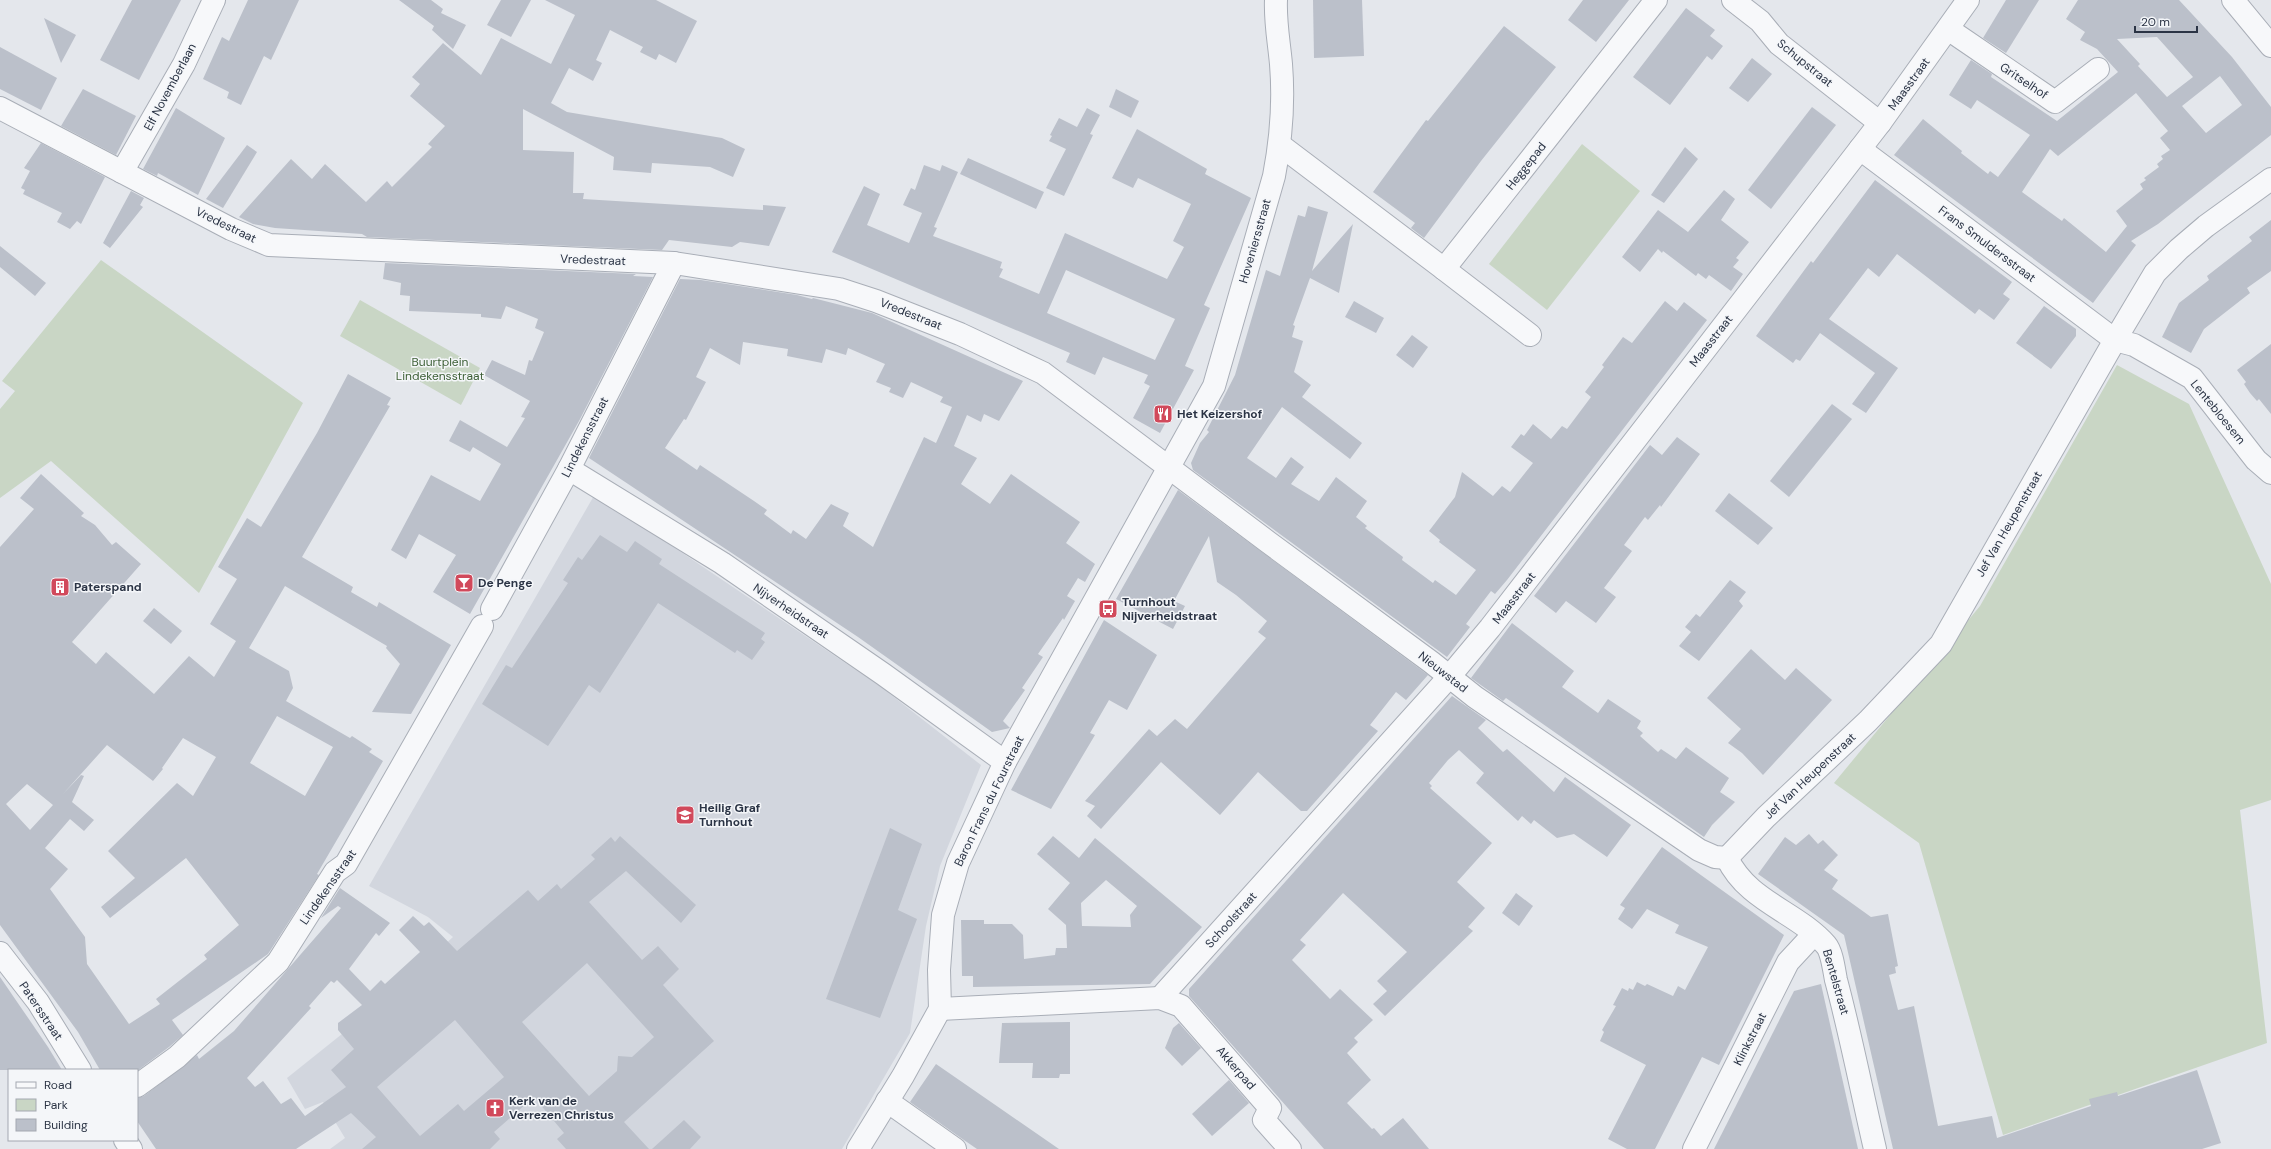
<svg xmlns="http://www.w3.org/2000/svg" width="2271" height="1149" font-family="'DM Sans',sans-serif">
  <style>
    .built { fill: #d2d6de }
    .green { fill: #c9d6c5 }
    .building { fill: #bbc0ca; fill-rule: evenodd }
    .lines { fill: none; stroke-linecap: round; stroke-linejoin: round }
    .minor-casing { stroke: #a9aeb7; stroke-width: 24 }
    .minor { stroke: #f7f8fa; stroke-width: 22 }
    .labels { text-anchor: middle; dominant-baseline: central; stroke-width: 3; stroke-linejoin: round; paint-order: stroke }
    .street-label { font-size: 12px; fill: #2b3445; stroke: #f4f6f9 }
    .park-label { font-size: 12px; fill: #3f6138; stroke: #f4f6f9 }
    .poi-label { font-size: 12px; font-weight: bold; fill: #2b3445; stroke: #f4f6f9; text-anchor: start }
  </style>
  <rect width="100%" height="100%" fill="#e4e7ec"/>
  <path class="built" d="M595,494L881,687L981,765L940,866L926,926L910,1033L842,1149H330L345,1138L323,1102L305,1109L287,1078L377,1006L453,937L428,917L369,886Z"/>
  <g class="green">
    <path d="M1582,144L1640,191L1547,310L1489,264Z"/>
    <path d="M101,260L303,403L199,593L51,461L0,498V409L15,391L2,381Z"/>
    <path d="M360,300L480,368L461,405L340,336Z"/>
    <path d="M2117,365L2189,404L2271,584V800L2240,810L2267,1043L2003,1135L1919,843L1834,783L1980,606Z"/>
  </g>
  <g class="building">
    <path d="M132,0H181L139,80L100,60Z"/>
    <path d="M248,0H299L271,60L264,56L241,105L227,98L229,92L203,79L222,37L229,41Z"/>
    <path d="M399,0H431L443,9L441,13L466,25L453,49L432,30L434,26Z"/>
    <path d="M501,0H531L511,37L487,25Z"/>
    <path d="M545,0H656L697,21L676,63L659,54L656,60L640,52L643,47L610,30L596,60L602,63L593,81L569,68L551,103L567,112L722,138L745,149L733,177L710,167L652,163L651,173L613,170L614,157L523,109V150L574,152L573,193H584L583,199L763,210V205L786,207L769,246L740,242L732,247L669,240L662,250L367,237L362,234L275,228L253,224L239,217L291,159L312,179L325,164L366,202L387,181L392,187L432,147L428,144L445,126L410,96L420,84L412,77L443,43L481,75L501,38L551,64L575,15Z"/>
    <path d="M1313,0H1362L1364,56L1314,58Z"/>
    <path d="M1583,0H1629L1596,42L1568,20Z"/>
    <path d="M2006,0H2039L2006,53L1983,38Z"/>
    <path d="M2078,0H2179L2232,57L2271,107V135L2158,224L2131,241L2136,245L2093,303L1894,155L1923,119L1962,151L1961,153L1988,174L1990,171L1998,177L2030,135L1977,100L1971,109L1949,95L1971,60L1992,74L1991,77L2057,121L2118,72L2097,49L2080,40L2085,32L2066,19ZM2157,37L2193,77L2167,97L2138,66L2140,64L2117,39ZM2220,76L2242,105L2206,133L2182,106ZM2136,93L2168,131L2160,138L2170,150L2161,156L2163,159L2157,164L2159,167L2144,178L2146,180L2140,184L2143,189L2116,211L2127,226L2106,252L2064,218L2062,221L2022,192L2050,149L2058,156Z"/>
    <path d="M1686,8L1715,30L1710,36L1723,46L1712,60L1707,56L1670,105L1633,77Z"/>
    <path d="M44,18L76,35L61,63Z"/>
    <path d="M1504,26L1556,67L1481,161L1424,238L1411,228L1415,223L1373,192L1426,120L1428,121Z"/>
    <path d="M0,47L57,78L41,110L0,89Z"/>
    <path d="M1752,58L1772,74L1748,102L1729,88Z"/>
    <path d="M83,89L136,116L116,155L61,126Z"/>
    <path d="M1116,89L1139,101L1131,118L1109,107Z"/>
    <path d="M1812,107L1836,125L1771,209L1748,190Z"/>
    <path d="M176,108L225,138L198,195L158,173L157,176L143,169Z"/>
    <path d="M1087,108L1100,115L1090,134L1093,135L1064,196L1046,188L1066,149L1049,141L1052,136L1050,135L1059,118L1077,127Z"/>
    <path d="M1137,129L1207,169L1205,174L1251,198L1204,305L1210,308L1185,366L1194,370L1160,433L1133,418L1150,386L1144,383L1148,375L1103,357L1095,375L1066,362L1070,353L832,252L864,186L880,194L867,225L909,243L922,213L903,205L911,188L915,190L924,165L940,171L942,165L958,172L934,227L937,228L933,236L1002,262L1000,268L1003,269L999,277L1039,294L1065,233L1167,279L1184,247L1173,241L1191,204L1138,178L1133,188L1112,178ZM1066,270L1175,319L1155,360L1047,313Z"/>
    <path d="M41,143L105,177L81,224L77,221L70,229L57,222L62,213L23,194L25,190L21,188L30,171L24,168Z"/>
    <path d="M247,145L257,152L223,208L206,199Z"/>
    <path d="M1685,147L1698,159L1664,203L1651,195Z"/>
    <path d="M968,158L1044,192L1036,209L960,174Z"/>
    <path d="M1875,180L2012,282L2003,294L2010,299L1994,320L1979,309L1975,314L1897,254L1879,277L1868,268L1829,319L1898,368L1866,413L1852,404L1875,373L1820,333L1800,361L1796,359L1793,363L1756,336L1811,261L1813,263Z"/>
    <path d="M1724,190L1735,199L1721,220L1749,242L1736,258L1739,260L1733,267L1743,274L1731,291L1709,275L1706,279L1698,273L1696,276L1663,251L1662,253L1658,249L1640,272L1622,257L1658,210L1688,232Z"/>
    <path d="M131,191L144,198L140,205L143,207L110,248L103,243Z"/>
    <path d="M1308,206L1328,212L1312,271L1353,224L1339,293L1310,278L1293,325L1295,326L1292,337L1303,341L1294,372L1311,385L1302,397L1362,443L1350,459L1282,407L1247,458L1276,478L1291,457L1304,467L1291,484L1319,501L1336,477L1367,501L1356,517L1367,526L1365,528L1403,557L1402,560L1433,583L1435,580L1456,595L1476,570L1439,542L1440,540L1429,531L1455,497L1462,472L1493,496L1502,486L1510,492L1533,463L1511,447L1521,434L1524,436L1533,424L1551,439L1562,426L1567,429L1591,397L1585,392L1604,367L1602,365L1623,337L1632,343L1665,301L1677,311L1684,302L1707,320L1507,580L1495,594L1491,591L1466,624L1470,627L1447,657L1193,470L1191,463L1200,443L1209,432L1207,430L1235,375L1266,270L1280,276L1298,215L1305,217Z"/>
    <path d="M2271,220V271L2247,288L2250,293L2204,329L2191,353L2162,337L2179,303L2209,280L2207,276L2252,241L2249,237Z"/>
    <path d="M0,246L46,283L35,296L0,267Z"/>
    <path d="M385,263L636,274L633,276L653,277L579,421L470,614L433,592L456,555L419,534L406,559L391,550L431,475L480,501L501,464L473,447L470,452L449,441L460,420L507,447L525,418L521,417L530,401L484,375L492,360L525,375L529,360L532,361L544,332L535,328L538,319L506,306L501,319L481,317V314L409,311L410,296L400,295L401,283L383,279Z"/>
    <path d="M680,279L701,280L797,295L812,299L813,298L872,313L1023,381L999,421L984,414L981,422L967,415L954,446L977,458L961,484L990,504L1011,474L1080,522L1066,543L1095,564L1085,582L1078,578L1067,596L1075,601L1064,620L1063,618L1038,654L1043,657L1022,688L1025,690L1003,721L1010,728L992,732L858,637L589,458ZM743,342L788,349L787,356L822,363L826,349L846,355L848,348L885,364L876,382L891,388L889,392L903,398L911,382L943,397L940,402L952,407L936,443L924,437L873,547L843,526L849,513L831,504L806,539L793,530L791,534L764,514L767,510L754,501L700,465L697,470L665,448L684,419L686,420L706,382L696,377L710,348L740,365Z"/>
    <path d="M1354,301L1384,318L1376,333L1345,317Z"/>
    <path d="M2044,306L2076,329V336L2051,369L2016,343Z"/>
    <path d="M1412,335L1428,347L1413,368L1396,355Z"/>
    <path d="M2271,344V414L2259,399L2257,401L2250,393L2244,384L2246,382L2237,370Z"/>
    <path d="M348,374L391,398L387,405L390,406L302,557L353,587L351,592L377,607L379,602L451,645L411,714L372,712L400,664L386,648L387,646L285,586L249,648L289,671L293,688L286,701L350,738L352,736L372,749L369,752L383,761L317,874L319,875L268,954L172,1020L183,1035L169,1047L137,1071L100,1070L78,1032L0,925V547L34,509L20,498L41,474L84,513L81,516L95,525L112,545L116,542L141,564L72,642L96,664L106,652L154,694L189,656L214,677L236,641L210,624L237,579L218,567L247,518L261,527L317,433ZM277,716L333,747L305,796L250,763ZM183,738L216,757L193,796L177,783L108,851L135,878L101,907L110,918L186,858L239,925L204,955L207,959L156,999L160,1004L129,1024L87,964L85,937L50,889L68,869L45,848L70,819L84,831L94,820L72,802L84,776L81,775L63,794L107,745L153,781L163,769L162,768ZM27,784L53,805L30,830L6,804Z"/>
    <path d="M1832,404L1852,419L1789,497L1770,481Z"/>
    <path d="M1677,437L1700,454L1661,507L1660,505L1648,520L1645,517L1624,545L1632,551L1604,588L1616,597L1596,623L1566,601L1556,613L1534,596L1650,445L1662,455Z"/>
    <path d="M1178,490L1428,675L1406,700L1396,692L1370,725L1378,731L1307,811H1301L1258,772L1220,815L1161,762L1101,829L1087,816L1095,806L1085,801L1149,729L1157,736L1175,719L1187,729L1266,638L1258,632L1267,621L1236,595L1217,582L1209,536L1174,601L1185,606L1173,629L1116,599Z"/>
    <path d="M1729,493L1773,528L1758,545L1715,511Z"/>
    <path d="M600,535L627,552L635,541L662,559L659,564L765,633L761,639L765,642L752,660L737,650L735,653L658,603L600,693L589,685L548,746L482,704L506,665L512,668L568,583L563,580L578,557L582,560Z"/>
    <path d="M1730,580L1746,592L1739,601L1743,606L1699,661L1679,646L1691,632L1685,627L1696,614L1700,617Z"/>
    <path d="M154,608L182,631L171,644L143,621Z"/>
    <path d="M1104,620L1157,655L1127,710L1109,700L1090,733L1095,735L1051,809L1011,790Z"/>
    <path d="M1512,623L1574,671L1562,687L1598,713L1608,699L1641,721L1637,728L1643,733L1640,736L1658,752L1661,749L1676,759L1686,747L1729,778L1720,792L1735,802L1712,825L1704,837L1506,698L1503,701L1471,678Z"/>
    <path d="M1751,649L1785,680L1796,668L1832,700L1763,775L1742,753L1728,743L1741,729L1707,698Z"/>
    <path d="M1452,696L1486,720L1478,728L1503,752L1507,749L1554,792L1565,777L1631,825L1607,857L1574,834L1557,838L1534,820L1531,824L1522,816L1518,821L1476,783L1484,773L1459,750L1448,760L1429,783L1432,786L1430,788L1492,843L1457,882L1485,908L1468,927L1473,931L1385,1016L1373,1004L1387,991L1377,981L1407,952L1343,893L1300,940L1306,945L1292,960L1330,999L1340,989L1373,1020L1354,1038L1358,1042L1347,1053L1371,1080L1347,1103L1372,1129L1374,1128L1381,1136L1403,1118L1429,1149H1324L1189,996V989Z"/>
    <path d="M890,828L922,844L898,910L917,919L880,1018L826,999Z"/>
    <path d="M1809,834L1818,844L1823,840L1838,855L1824,870L1838,880L1832,889L1871,917L1888,914L1898,966L1895,967L1896,973L1889,975L1898,1010L1914,1006L1938,1126L1992,1116L1997,1138L2091,1106L2089,1099L2117,1092L2118,1096L2197,1070L2221,1143L2202,1149H1893L1844,935L1758,874L1785,837L1796,845Z"/>
    <path d="M620,836L696,905L681,923L626,871L589,902L642,960L658,946L679,969L663,985L714,1041L624,1122L649,1149H566L557,1139L564,1133L534,1097L494,1132L500,1139L490,1149H362L376,1137L351,1113L296,1149H156L137,1121V1098L144,1096L197,1055L199,1059L234,1031L341,908L338,906L321,918L340,888L390,923L379,936L376,933L349,969L370,991L381,980L385,984L420,952L399,930L413,916L424,926L429,922L457,951L528,890L538,901L557,884L561,889L595,859L591,855L611,837L615,842ZM587,963L654,1037L632,1057L618,1056L617,1071L589,1096L522,1022ZM337,980L362,1005L338,1023V1030L354,1049L331,1070L346,1087L305,1116L291,1098L281,1104L263,1081L255,1087L247,1078L311,1008L309,1006L331,981L334,983ZM455,1020L504,1077L464,1111L458,1104L420,1136L377,1087Z"/>
    <path d="M1053,836L1079,858L1095,838L1202,927L1150,984L973,987V976H962L961,920H984V924H1012L1023,935L1024,959L1055,955L1056,948H1067L1066,925L1048,909L1070,883L1037,854ZM1106,880L1137,906L1130,915L1131,927L1082,926L1081,903Z"/>
    <path d="M1662,847L1784,935L1719,1065L1702,1057L1655,1149H1627L1608,1139L1646,1065L1600,1041L1604,1032L1602,1030L1616,1006L1613,1005L1622,988L1628,991L1629,988L1633,990L1637,982L1645,986L1647,984L1673,996L1678,986L1685,990L1708,947L1675,933L1679,925L1647,909L1632,929L1618,919L1625,908L1620,905Z"/>
    <path d="M1516,893L1533,906L1519,926L1502,913Z"/>
    <path d="M0,977L48,1047L62,1070H0Z"/>
    <path d="M1821,984L1858,1149H1714L1794,991Z"/>
    <path d="M1070,1022V1074H1060L1059,1078H1032L1033,1063H999L1002,1023Z"/>
    <path d="M1179,1023L1201,1048L1182,1066L1165,1048L1173,1028Z"/>
    <path d="M936,1064L1004,1111L1059,1149H977L961,1138L910,1102Z"/>
    <path d="M1229,1080L1249,1103L1212,1136L1192,1114Z"/>
    <path d="M684,1120L701,1137L690,1149H652Z"/>
  </g>
  <g class="lines">
    <defs>
      <g id="minor">
        <path d="M1733,0L1760,21L1779,44L1880,123"/>
        <path d="M2233,0L2271,46"/>
        <path d="M1948,29L2055,102L2098,69"/>
        <path d="M0,108L231,229L269,245L674,263L839,289L876,301L960,334L1043,373L1268,542L1431,662L1475,697L1699,850L1715,857L1727,858"/>
        <path d="M1280,145L1444,269L1656,0"/>
        <path d="M1860,149L2115,340L2134,345L2192,378L2256,460L2271,473"/>
        <path d="M122,172L184,64L214,0"/>
        <path d="M1444,269L1530,335"/>
        <path d="M569,469L722,563L883,674L1005,762"/>
        <path d="M492,609L569,469L674,263"/>
        <path d="M1727,858L1766,817L1868,721L1941,644L2115,340L2155,273L2179,249L2206,226L2271,179"/>
        <path d="M1727,858C1748,902 1796,911 1826,945C1832,952 1834,970 1836,980C1851,1036 1862,1093 1875,1149"/>
        <path d="M0,953L38,1002L80,1070"/>
        <path d="M1160,998L1449,677L1490,628L1880,123L1968,0"/>
        <path d="M940,1009L1160,998L1181,1006L1270,1108L1264,1120L1290,1149"/>
        <path d="M137,1086L177,1057L278,962L335,872L346,864L482,626"/>
        <path d="M887,1101L955,1149"/>
        <path d="M125,1140L131,1149"/>
        <path d="M858,1149L903,1076L940,1009L939,970L943,915L958,863L1005,762L1214,386L1274,176C1281,140 1284,101 1281,64C1279,42 1275,22 1276,0"/>
        <path d="M1694,1149L1788,962L1814,934"/>
      </g>
    </defs>
    <use href="#minor" class="minor-casing"/>
    <use href="#minor" class="minor"/>
  </g>
  <defs>
    <symbol id="restaurant-square" viewBox="-11 -11 22 22"><rect x="-9" y="-9" width="18" height="18" rx="4" fill="#d1495b" stroke="#f4f6f9"/><path d="M-5-6h1v4h1v-4h1v4h1v-4h1v5L-1.5 .5V6h-2V.5L-5-1ZM5-6V6H3V1.5H1.5Q1.5-4 5-6Z" fill="#fff"/></symbol>
    <symbol id="bar-square" viewBox="-11 -11 22 22"><rect x="-9" y="-9" width="18" height="18" rx="4" fill="#d1495b" stroke="#f4f6f9"/><path d="M-6-5H6L.8 .8V4.5H3.5V6h-7V4.5H-.8V.8Z" fill="#fff"/></symbol>
    <symbol id="building-square" viewBox="-11 -11 22 22"><rect x="-9" y="-9" width="18" height="18" rx="4" fill="#d1495b" stroke="#f4f6f9"/><path d="M-4-6H4V6H1V3H-1V6H-4ZM-2.5-4.3h1.7v1.8h-1.7ZM.8-4.3h1.7v1.8H.8ZM-2.5-1h1.7V.8h-1.7ZM.8-1h1.7V.8H.8Z" fill="#fff"/></symbol>
    <symbol id="bus-square" viewBox="-11 -11 22 22"><rect x="-9" y="-9" width="18" height="18" rx="4" fill="#d1495b" stroke="#f4f6f9"/><path d="M-5-6H5V4H4V6H2V4H-2V6H-4V4H-5ZM-3.5-4V0h7V-4ZM-3.5 1.2v1.5H-2V1.2ZM2 1.2v1.5H3.5V1.2Z" fill="#fff"/></symbol>
    <symbol id="school-square" viewBox="-11 -11 22 22"><rect x="-9" y="-9" width="18" height="18" rx="4" fill="#d1495b" stroke="#f4f6f9"/><path d="M0-5L7-2L0 1L-7-2ZM-4 1L0 2.5L4 1V4Q0 6-4 4Z" fill="#fff"/></symbol>
    <symbol id="church-square" viewBox="-11 -11 22 22"><rect x="-9" y="-9" width="18" height="18" rx="4" fill="#d1495b" stroke="#f4f6f9"/><path d="M-1.2-6h2.4v3.5h3.3v2.4h-3.3V6h-2.4V-.1h-3.3v-2.4h3.3Z" fill="#fff"/></symbol>
  </defs>
  <g fill-rule="evenodd">
    <use href="#restaurant-square" x="1152" y="403" width="22" height="22"/>
    <use href="#bar-square" x="453" y="572" width="22" height="22"/>
    <use href="#building-square" x="49" y="576" width="22" height="22"/>
    <use href="#bus-square" x="1097" y="598" width="22" height="22"/>
    <use href="#school-square" x="674" y="804" width="22" height="22"/>
    <use href="#church-square" x="484" y="1097" width="22" height="22"/>
  </g>
  <g class="labels">
    <g class="street-label">
      <text transform="translate(1805 63) rotate(39)">Schupstraat</text>
      <text transform="translate(2024 81) rotate(34)">Gritselhof</text>
      <text transform="translate(1909 84) rotate(-54)">Maasstraat</text>
      <text transform="translate(170 87) rotate(-62)">Elf Novemberlaan</text>
      <text transform="translate(1526 166) rotate(-52)">Heggepad</text>
      <text transform="translate(226 225) rotate(26)">Vredestraat</text>
      <text transform="translate(1255 241) rotate(-74)">Hoveniersstraat</text>
      <text transform="translate(1987 244) rotate(37)">Frans Smuldersstraat</text>
      <text transform="translate(593 260) rotate(2)">Vredestraat</text>
      <text transform="translate(911 314) rotate(22)">Vredestraat</text>
      <text transform="translate(1711 341) rotate(-52)">Maasstraat</text>
      <text transform="translate(2218 412) rotate(51)">Lentebloesem</text>
      <text transform="translate(585 437) rotate(-63)">Lindekensstraat</text>
      <text transform="translate(2009 524) rotate(-60)">Jef Van Heupenstraat</text>
      <text transform="translate(1514 598) rotate(-52)">Maasstraat</text>
      <text transform="translate(791 611) rotate(34)">Nijverheidstraat</text>
      <text transform="translate(1443 672) rotate(38)">Nieuwstad</text>
      <text transform="translate(1810 776) rotate(-43)">Jef Van Heupenstraat</text>
      <text transform="translate(989 801) rotate(-64)">Baron Frans du Fourstraat</text>
      <text transform="translate(328 887) rotate(-55)">Lindekensstraat</text>
      <text transform="translate(1231 920) rotate(-48)">Schoolstraat</text>
      <text transform="translate(1836 982) rotate(74)">Bentelstraat</text>
      <text transform="translate(41 1011) rotate(56)">Patersstraat</text>
      <text transform="translate(1750 1039) rotate(-63)">Klinkstraat</text>
      <text transform="translate(1236 1068) rotate(49)">Akkerpad</text>
    </g>
    <g class="park-label">
      <text x="440" y="362">Buurtplein<tspan x="440" dy="14">Lindekensstraat</tspan></text>
    </g>
    <g class="poi-label">
      <text x="1177" y="414">Het Keizershof</text>
      <text x="478" y="583">De Penge</text>
      <text x="74" y="587">Paterspand</text>
      <text x="1122" y="602">Turnhout<tspan x="1122" dy="14">Nijverheidstraat</tspan></text>
      <text x="699" y="808">Heilig Graf<tspan x="699" dy="14">Turnhout</tspan></text>
      <text x="509" y="1101">Kerk van de<tspan x="509" dy="14">Verrezen Christus</tspan></text>
    </g>
  </g>
  <rect x="8" y="1069" width="130" height="72" fill="#f4f6f9" stroke="#a4a8b1"/>
  <rect x="16" y="1082" width="20" height="6" fill="#f7f8fa" stroke="#a4a8b1"/>
  <text x="44" y="1089" font-size="12" fill="#2b3445">Road</text>
  <rect x="16" y="1099" width="20" height="12" fill="#c9d6c5" stroke="#a4a8b1"/>
  <text x="44" y="1109" font-size="12" fill="#2b3445">Park</text>
  <rect x="16" y="1119" width="20" height="12" fill="#bbc0ca" stroke="#a4a8b1"/>
  <text x="44" y="1129" font-size="12" fill="#2b3445">Building</text>
  <path d="M2135 26v6h62v-6" fill="none" stroke="#2b3445" stroke-width="2"/>
  <text x="2141" y="26" font-size="12" fill="#2b3445" stroke="#f4f6f9" stroke-width="3" paint-order="stroke">20 m</text>
</svg>
